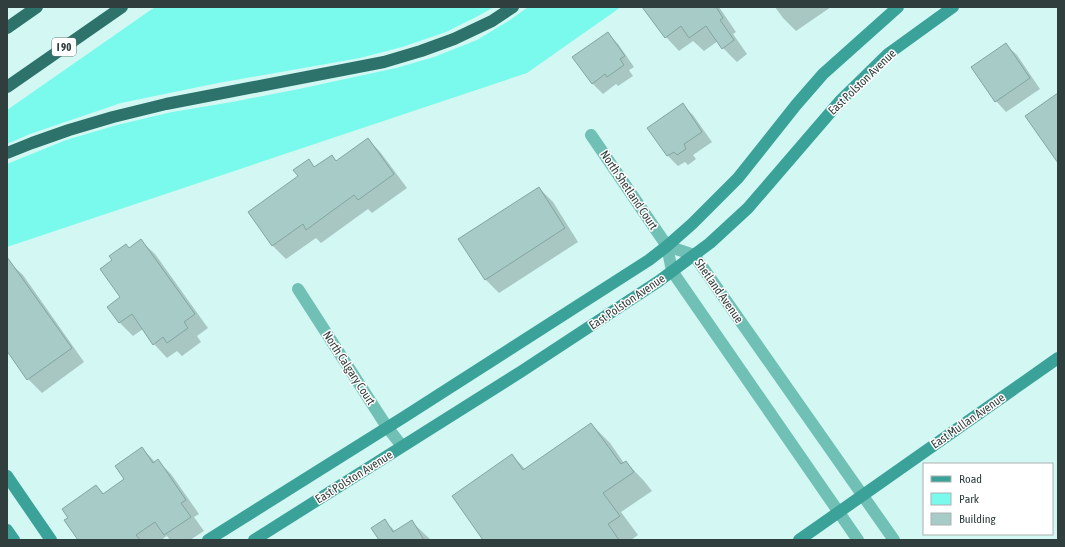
<svg xmlns="http://www.w3.org/2000/svg" width="1065" height="547" font-family="'Asap Condensed',sans-serif">
  <style>
    .green { fill: #7afaec }
    .shadow { fill: #0003 }
    .building { fill: #a7cbc6; stroke: #83a6a1 }
    .lines { fill: none; stroke-linecap: round; stroke-linejoin: round }
    .street { stroke: #71c0b6; stroke-width: 12 }
    .secondary { stroke: #3aa298; stroke-width: 12 }
    .highway { stroke: #2d736c; stroke-width: 12 }
    .labels { text-anchor: middle; dominant-baseline: central; stroke-width: 3; stroke-linejoin: round; paint-order: stroke }
    .shield { fill: #fff; stroke: #6e7977; stroke-width: 1 }
    .shield-label { font-size: 11px; font-weight: bold; fill: #303f3d }
    .street-label { font-size: 12px; fill: #303f3d; stroke: #fff }
  </style>
  <rect width="100%" height="100%" fill="#d3f8f3"/>
  <g class="green">
    <path d="M155,7H494L478,16L446,32L402,47L360,58L218,83L121,103L30,134L7,144V110Z"/>
    <path d="M528,7H621L527,73L7,247V164L66,140L117,125L172,112L232,102L299,89L396,68L434,57L477,40L510,20Z"/>
  </g>
  <g class="shadow">
    <path d="M644,7H719L736,32L733,34L747,54L737,62L723,48L718,41L704,51L693,41L679,51L666,37Z"/>
    <path d="M775,7H831L796,31L783,18Z"/>
    <path d="M607,33L618,44L634,67L629,70L633,76L618,86L616,84L603,94L592,83Z"/>
    <path d="M1006,45L1017,55L1040,89L1006,112L996,101Z"/>
    <path d="M682,104L693,115L712,142L693,155L696,159L688,165L685,162L678,166L668,156L648,128Z"/>
    <path d="M368,139L381,153L407,188L372,213L368,209L321,243L316,238L286,259L273,246L249,212L299,176L308,161L315,168L331,156L337,162Z"/>
    <path d="M539,188L553,202L578,242L499,293L485,279Z"/>
    <path d="M141,241L155,254L208,328L197,336L201,342L182,356L177,351L167,358L154,344L143,329L133,336L120,323L109,307L122,298L130,249Z"/>
    <path d="M9,262L23,275L84,362L42,393L28,379L7,349V263Z"/>
    <path d="M591,424L610,443L624,463L626,462L644,481L652,491L621,512L638,535L631,540H485L512,455L526,470Z"/>
    <path d="M142,448L155,462L158,461L171,474L199,514L194,517L204,531L190,540H170L167,536L161,540H79L96,486L104,494L126,479Z"/>
    <path d="M384,520L396,532L412,522L431,540H381Z"/>
  </g>
  <g class="building">
    <path d="M642,7H716L723,18L720,20L734,40L722,49L706,26L689,38L681,26L665,38Z"/>
    <path d="M608,32L625,56L620,59L624,65L607,77L605,74L592,84L572,57Z"/>
    <path d="M1006,43L1030,78L995,102L971,67Z"/>
    <path d="M1058,93V163L1025,116Z"/>
    <path d="M683,103L702,132L684,144L686,149L677,155L674,152L667,156L647,128Z"/>
    <path d="M368,138L394,174L358,200L354,195L306,230L303,224L272,246L248,212L298,176L293,170L309,159L314,167L332,155L336,161Z"/>
    <path d="M539,187L565,228L485,280L458,239Z"/>
    <path d="M141,239L195,314L184,322L188,328L167,343L163,337L153,345L132,314L119,323L107,307L120,297L100,269L112,260L109,256L126,244L129,248Z"/>
    <path d="M7,257L72,348L27,380L7,351Z"/>
    <path d="M591,423L621,464L626,461L634,472L603,493L620,516L608,524L619,540H483L452,496L512,454L523,470Z"/>
    <path d="M142,447L153,463L158,459L186,500L181,503L191,517L164,535L155,522L136,535L140,540H78L64,520L68,518L62,509L96,485L103,494L124,479L115,466Z"/>
    <path d="M385,519L393,532L412,520L424,540H379L371,528Z"/>
  </g>
  <g class="lines">
    <g class="street">
      <path d="M591,135L667,246L672,271L858,540"/>
      <path d="M667,246L694,255L894,540"/>
      <path d="M298,289L387,427L402,446"/>
    </g>
    <g class="secondary">
      <path d="M7,476L51,540"/>
      <path d="M7,530L14,540"/>
      <path d="M208,540L404,417L649,260L667,246L692,224L738,178L796,105L823,74L898,7"/>
      <path d="M254,540L522,371L659,281L710,243L748,208L841,100L888,54L953,7"/>
      <path d="M799,540L1058,358"/>
    </g>
    <g class="highway">
      <path d="M7,28L37,7"/>
      <path d="M7,87L122,7"/>
      <path d="M7,153L32,143L69,130L113,117L166,104L384,62L421,51L454,39L492,21L513,7"/>
    </g>
  </g>
  <g class="labels">
    <rect class="shield" x="52" y="38" width="24" height="18" rx="3"/>
    <g class="shield-label">
      <text x="64" y="47">I 90</text>
    </g>
    <g class="street-label">
      <text transform="translate(862 82) rotate(-44)">East Polston Avenue</text>
      <text transform="translate(629 190) rotate(56)">North Shetland Court</text>
      <text transform="translate(719 291) rotate(55)">Shetland Avenue</text>
      <text transform="translate(627 302) rotate(-34)">East Polston Avenue</text>
      <text transform="translate(349 368) rotate(57)">North Calgary Court</text>
      <text transform="translate(968 421) rotate(-35)">East Mullan Avenue</text>
      <text transform="translate(354 477) rotate(-32)">East Polston Avenue</text>
    </g>
  </g>
  <rect width="1065" height="547" fill="none" stroke="#303f3d" stroke-width="16"/>
  <rect x="923" y="463" width="130" height="72" fill="#ffffff" stroke="#acb2b1"/>
  <rect x="931" y="476" width="20" height="6" fill="#3aa298" stroke="#acb2b1"/>
  <text x="959" y="483" font-size="12" fill="#303f3d">Road</text>
  <rect x="931" y="493" width="20" height="12" fill="#7afaec" stroke="#acb2b1"/>
  <text x="959" y="503" font-size="12" fill="#303f3d">Park</text>
  <rect x="931" y="513" width="20" height="12" fill="#a7cbc6" stroke="#acb2b1"/>
  <text x="959" y="523" font-size="12" fill="#303f3d">Building</text>
</svg>
